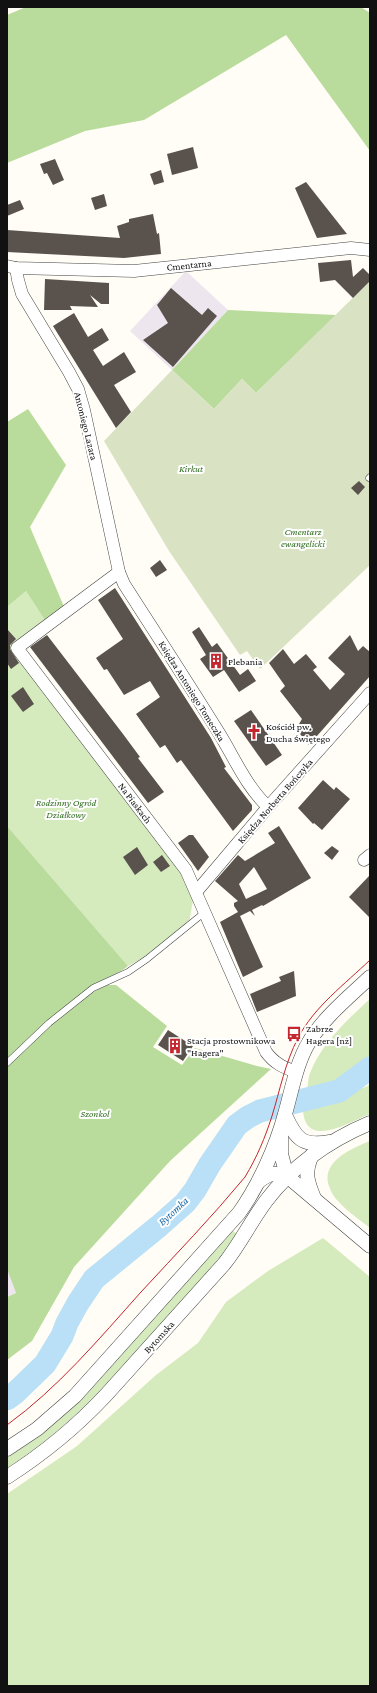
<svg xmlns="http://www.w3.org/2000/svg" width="377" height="1693" font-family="'Crimson Pro',serif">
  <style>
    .industrial { fill: #eee6ef }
    .green { fill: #d5ebbd }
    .forest { fill: #b9dc9c }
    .cemetery { fill: #d9e3c4 }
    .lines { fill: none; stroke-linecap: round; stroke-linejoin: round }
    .river { stroke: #b9e0f7; stroke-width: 23 }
    .building { fill: #5a524d; fill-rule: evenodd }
    .service-casing { stroke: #444; stroke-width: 7 }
    .minor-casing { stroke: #444; stroke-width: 13 }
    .tertiary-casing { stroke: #444; stroke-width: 15 }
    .service { stroke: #fff; stroke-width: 6 }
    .minor { stroke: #fff; stroke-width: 12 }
    .tertiary { stroke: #fff; stroke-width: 14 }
    .tram { stroke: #c4262e; stroke-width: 1 }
    .labels { text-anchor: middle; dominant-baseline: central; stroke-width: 4; stroke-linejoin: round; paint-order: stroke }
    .street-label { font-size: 10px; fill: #111; stroke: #fff }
    .park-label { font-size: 10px; font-style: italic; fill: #2f6b1f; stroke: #fff }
    .poi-label { font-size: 10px; fill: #111; stroke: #fff; text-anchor: start }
    .water-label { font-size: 11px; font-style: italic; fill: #1768a6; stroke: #fff }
  </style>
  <rect width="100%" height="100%" fill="#fffdf5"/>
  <g class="industrial">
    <path d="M186,271L228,310L172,370L130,331Z"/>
    <path d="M7,1269L16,1293L7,1297Z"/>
  </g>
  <g class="green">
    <path d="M26,591L48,625L17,652L196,884L189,923L154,952L128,966L7,826V607Z"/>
    <path d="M370,999V1055L349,1079L307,1091C308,1085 308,1078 310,1073C322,1043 347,1020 370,999Z"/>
    <path d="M370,1082V1114C350,1122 305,1150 303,1110L368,1086Z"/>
    <path d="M370,1141V1228C360,1220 348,1212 339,1202C334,1198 330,1190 328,1183C323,1160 353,1148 370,1141Z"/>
    <path d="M233,1231L237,1234C212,1269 183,1300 154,1332C109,1382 65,1432 7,1468V1457L33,1440L77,1403Z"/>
    <path d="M323,1238L370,1277V1686H7V1494L77,1446L156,1375L198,1343L226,1302L268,1271Z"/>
  </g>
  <g class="forest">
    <path d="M26,7H361L370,13V151L286,35L144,120L85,131L7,163V15Z"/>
    <path d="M228,310L336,315L256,393L242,379L214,409L172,370Z"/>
    <path d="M28,409L66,465L30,527L68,616L48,625L26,591L7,607V422Z"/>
    <path d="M7,826L128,966C117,975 103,979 91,986L7,1061Z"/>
    <path d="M106,985H116L167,1026L153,1047L182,1065L195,1048L257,1066L271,1069L170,1161L74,1267L32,1341L7,1360V1297L16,1293L7,1269V1067C37,1037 68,1005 106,985Z"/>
  </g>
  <path class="cemetery" d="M370,281V565L260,669L247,651L240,655L169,551L104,441L172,370L214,409L242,379L256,393Z"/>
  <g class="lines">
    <path class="river" d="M7,1399L14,1394L45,1364L62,1336L67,1323L78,1303L94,1279L159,1226L185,1203L195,1190L210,1164L237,1125L248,1117L260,1111L339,1091L370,1068"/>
  </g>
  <g class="building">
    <path d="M193,147L198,168L172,175L167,154Z"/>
    <path d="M55,159L64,180L53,185L47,173L44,174L40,164Z"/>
    <path d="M161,170L164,182L154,185L150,174Z"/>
    <path d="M306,182L347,234L317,238L295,188Z"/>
    <path d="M104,194L107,206L95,210L91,198Z"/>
    <path d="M20,200L24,209L7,216V205Z"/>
    <path d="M153,214L157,234L159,233L161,254L124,258L7,252V230L120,238L117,226L129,222V219Z"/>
    <path d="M351,260L353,277L363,268L370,275V281L353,298L335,280L320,282L318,263Z"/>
    <path d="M45,279L109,283V304H101L90,295L98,307L70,306L72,310H44Z"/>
    <path d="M171,288L202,315L208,308L217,316L173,367L143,340L168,323L157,305Z"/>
    <path d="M74,313L88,337L102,328L109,340L93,350L103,366L124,352L136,372L114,385L131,412L116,428L53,326Z"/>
    <path d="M359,481L365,487L358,495L351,488Z"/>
    <path d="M160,560L167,570L156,577L150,568Z"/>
    <path d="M115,588L211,738L226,767L224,768L252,805V810L233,831L181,760L177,763L165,745L160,748L136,714L160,697L150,681L124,695L107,669L104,670L96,658L123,639L98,600Z"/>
    <path d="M199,627L212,647L217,643L240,675L248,669L256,681L239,692L224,670L213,677L200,659L206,655L192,632Z"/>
    <path d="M7,629L16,639L10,645V649L19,663L11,669L7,663Z"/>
    <path d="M47,635L123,734L140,757L138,758L164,792L148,803L30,647Z"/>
    <path d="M350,635L358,651L363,646L370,652V676L309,745L296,729L302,719L280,691L285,686L269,663L283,649L294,664L306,654L317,667L313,670L330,690L345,674L328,658Z"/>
    <path d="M23,687L34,704L23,712L11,696Z"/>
    <path d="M251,710L282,755L266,766L234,721Z"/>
    <path d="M323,780L334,790L336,787L350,799L322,830L314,823L313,824L298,808Z"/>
    <path d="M279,826L311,878L263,906L262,905L252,910L255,916L250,911L240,916L263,967L243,977L220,922L238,912L234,906V903L238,901L215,881L238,855L245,861L275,843L268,833ZM254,867L267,889L246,899L239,884Z"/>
    <path d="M189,835H193L209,857L198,871L178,843Z"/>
    <path d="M332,846L339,851L332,860L324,853Z"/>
    <path d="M137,847L148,865L135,875L123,857Z"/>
    <path d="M162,855L170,866L161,872L153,862Z"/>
    <path d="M370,875V918L349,897Z"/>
    <path d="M294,971L296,996L257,1012L250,994L281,981L279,977Z"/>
    <path d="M168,1030L193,1046L183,1061L158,1045Z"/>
  </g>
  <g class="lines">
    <defs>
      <g id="service">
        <path d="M369,478L370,477"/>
        <path d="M7,1063L49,1023L93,988L128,972L147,959L205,912"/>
      </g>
      <g id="minor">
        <path d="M7,266L16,268L134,271L351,248L370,250"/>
        <path d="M16,268L18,280L22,294L69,372L78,389L84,410L119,572L124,584C156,634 188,683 219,733C235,759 246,786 268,807"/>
        <path d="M119,572L17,648L186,870L266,1052C275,1064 283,1067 296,1072"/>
        <path d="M364,860L370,855"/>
        <path d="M197,891L268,807L370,693"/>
      </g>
      <g id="tertiary">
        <path d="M285,1115C296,1139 302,1147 330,1142"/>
        <path d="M281,1133V1154L287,1176"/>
        <path d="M312,1155C304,1172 307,1181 314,1198"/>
        <path d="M259,1181C270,1173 274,1172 287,1176L370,1246"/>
        <path d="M7,1449L37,1429L75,1396L239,1213C259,1185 276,1147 285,1114C292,1090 296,1064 309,1042C324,1017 349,997 370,977"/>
        <path d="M7,1477C43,1454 77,1426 106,1395L224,1264C240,1244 251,1221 266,1201C293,1165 330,1140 370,1123"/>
      </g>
    </defs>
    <use href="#service" class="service-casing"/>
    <use href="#minor" class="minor-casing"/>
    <use href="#tertiary" class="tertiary-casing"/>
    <use href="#service" class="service"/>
    <use href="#minor" class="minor"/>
    <use href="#tertiary" class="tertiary"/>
    <path class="tram" d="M7,1425C58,1388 99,1339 141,1292C176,1254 212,1217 245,1177C257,1157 265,1138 272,1116C280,1090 285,1063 298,1038C314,1007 345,984 370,960"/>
  </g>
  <defs>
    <symbol id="building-bare" viewBox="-9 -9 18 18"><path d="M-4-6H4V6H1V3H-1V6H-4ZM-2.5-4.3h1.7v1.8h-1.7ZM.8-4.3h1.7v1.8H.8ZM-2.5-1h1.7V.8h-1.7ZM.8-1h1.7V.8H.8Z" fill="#c4262e" stroke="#fff" stroke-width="2.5" paint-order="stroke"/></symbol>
    <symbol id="church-bare" viewBox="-9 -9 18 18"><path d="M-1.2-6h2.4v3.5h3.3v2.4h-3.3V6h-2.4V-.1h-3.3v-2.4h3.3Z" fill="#c4262e" stroke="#fff" stroke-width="2.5" paint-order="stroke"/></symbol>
    <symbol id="bus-bare" viewBox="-9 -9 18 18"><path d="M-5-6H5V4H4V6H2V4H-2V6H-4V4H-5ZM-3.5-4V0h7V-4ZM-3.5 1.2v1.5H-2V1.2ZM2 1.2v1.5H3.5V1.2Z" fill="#c4262e" stroke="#fff" stroke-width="2.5" paint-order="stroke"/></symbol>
  </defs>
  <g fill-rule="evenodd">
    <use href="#building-bare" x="205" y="650" width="22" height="22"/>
    <use href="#church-bare" x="243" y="721" width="22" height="22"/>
    <use href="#bus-bare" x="283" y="1023" width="22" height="22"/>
    <use href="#building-bare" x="164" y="1035" width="22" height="22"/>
  </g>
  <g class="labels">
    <g class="street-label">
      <text transform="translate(189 265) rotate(-6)">Cmentarna</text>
      <text transform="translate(86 426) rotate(76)">Antoniego Lazara</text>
      <text transform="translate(192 691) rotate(58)">Księdza Antoniego Tomeczka</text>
      <text transform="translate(275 801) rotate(-49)">Księdza Norberta Bończyka</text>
      <text transform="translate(135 803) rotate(53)">Na Piaskach</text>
      <text transform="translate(159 1337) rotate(-48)">Bytomska</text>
    </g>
    <g class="park-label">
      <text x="191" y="468">Kirkut</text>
      <text x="303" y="531">Cmentarz<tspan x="303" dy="12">ewangelicki</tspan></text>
      <text x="66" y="802">Rodzinny Ogród<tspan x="66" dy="12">Działkowy</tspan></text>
      <text x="95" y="1113">Szonkol</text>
    </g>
    <g class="poi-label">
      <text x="228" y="661">Plebania</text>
      <text x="266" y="726">Kościół pw.<tspan x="266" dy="12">Ducha Świętego</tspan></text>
      <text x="306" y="1028">Zabrze<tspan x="306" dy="12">Hagera [nż]</tspan></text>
      <text x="187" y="1040">Stacja prostownikowa<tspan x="187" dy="12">"Hagera"</tspan></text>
    </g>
    <g class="water-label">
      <text transform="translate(173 1211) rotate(-43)">Bytomka</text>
    </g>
  </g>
  <rect width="377" height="1693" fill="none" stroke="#111111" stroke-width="16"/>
</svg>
